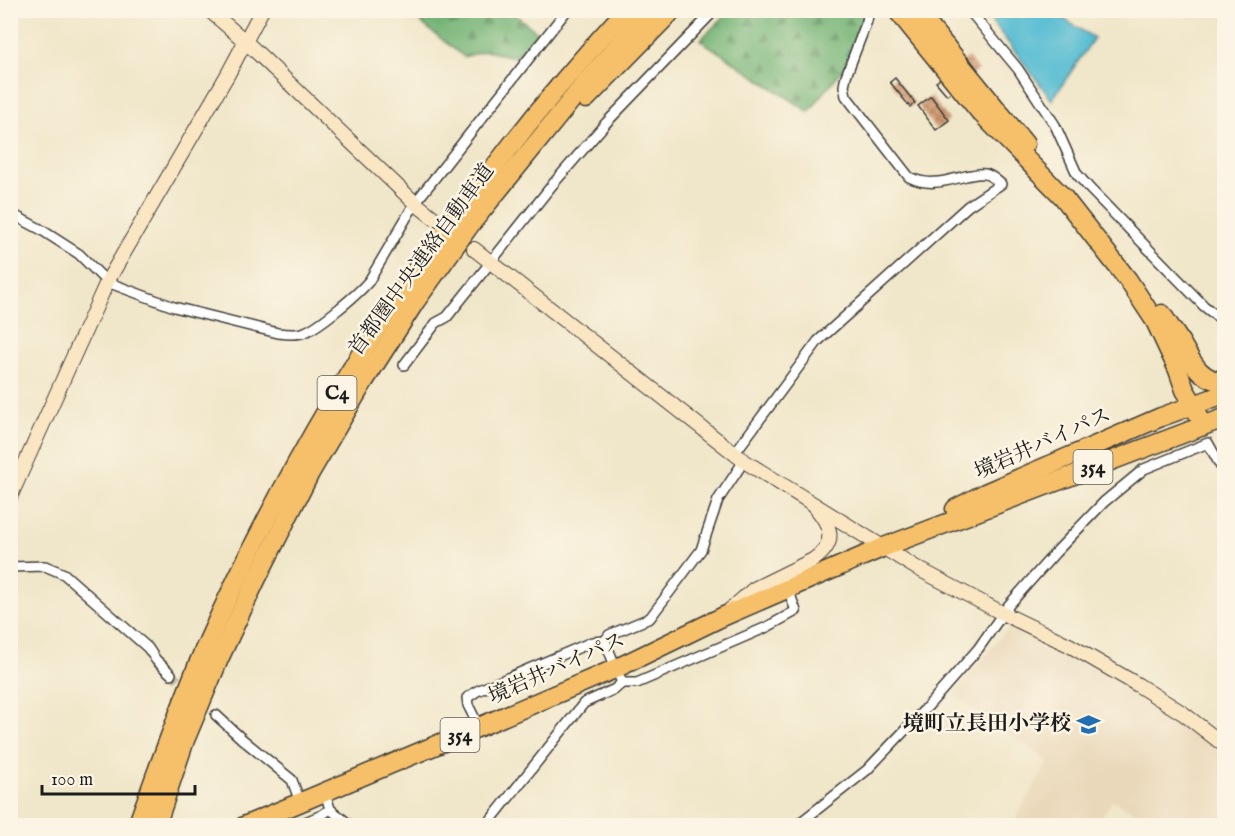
<svg xmlns="http://www.w3.org/2000/svg" width="1235" height="836" font-family="'IM FELL English','Noto Serif JP',serif">
  <style>
    .built { fill: #ead8ba }
    .forest { fill: url(#forest-firs); stroke: #486849; stroke-width: 1.5 }
    .water { fill: #55bcd2; stroke: #386c77; stroke-width: 1.5 }
    .building { fill: url(#building-cross-hatch) }
    .lines { fill: none; stroke-linecap: round; stroke-linejoin: round }
    .street-tunnel { stroke: #c6bea6; stroke-width: 9; stroke-dasharray: 9 4.5; stroke-linecap: butt }
    .street-casing { stroke: #3c3a36; stroke-width: 12 }
    .secondary-casing { stroke: #3c3a36; stroke-width: 16 }
    .highway-casing { stroke: #3c3a36; stroke-width: 21 }
    .street { stroke: #fff; stroke-width: 9 }
    .secondary { stroke: #fbe6c4; stroke-width: 14 }
    .highway { stroke: #f6c06b; stroke-width: 18 }
    .labels { text-anchor: middle; dominant-baseline: central; stroke-width: 5; stroke-linejoin: round; paint-order: stroke }
    .shield { fill: #fcf5e5; stroke: #5f5d58; stroke-width: 1.5 }
    .shield-label { font-size: 20px; font-weight: bold; fill: #1c1c1c }
    .street-label { font-size: 21px; fill: #1c1c1c; stroke: #fcf5e5 }
    .poi-label { font-size: 21px; font-weight: bold; fill: #1c1c1c; stroke: #fcf5e5; text-anchor: end }
  </style>
  <defs>
    <pattern id="forest-firs" width="22" height="20" patternUnits="userSpaceOnUse" patternTransform="scale(1.5)"><rect width="22" height="20" fill="#74b476"/><path d="M5 1l3.5 6h-7zM16 11l3.5 6h-7z" fill="#5e9260"/></pattern>
    <pattern id="building-cross-hatch" width="8" height="8" patternUnits="userSpaceOnUse" patternTransform="scale(1.5)"><rect width="8" height="8" fill="#d49d74"/><path d="M0 0l8 8M0 8l8-8" fill="none" stroke="#ab7f5e"/></pattern>
  </defs>
  <rect width="100%" height="100%" fill="#fcf5e5"/>
  <filter id="ink" filterUnits="userSpaceOnUse"><feTurbulence type="fractalNoise" baseFrequency=".0167" numOctaves="2"/><feDisplacementMap in="SourceGraphic" scale="12" xChannelSelector="R" yChannelSelector="G"/><feConvolveMatrix kernelMatrix="1 2 1 2 8 2 1 2 1" color-interpolation-filters="sRGB"/></filter>
  <filter id="wash" filterUnits="userSpaceOnUse"><feTurbulence type="fractalNoise" baseFrequency=".008" numOctaves="4" result="noise"/><feDisplacementMap in="SourceGraphic" scale="24" xChannelSelector="R" yChannelSelector="G"/><feGaussianBlur stdDeviation="1.35" result="paint"/><feColorMatrix in="noise" values="0 0 0 0 0 0 0 0 0 0 0 0 0 0 0 0 0 1.4 0 .05"/><feComposite in="paint" operator="in"/></filter>
  <g filter="url(#wash)">
    <rect width="100%" height="100%" fill="#f0e6c9"/>
    <path class="built" d="M1013,622L1104,669L1224,753V825H1158L1112,800L1097,825H1025L1015,820L1049,761L953,695Z"/>
    <g class="forest">
      <path d="M406,11H511L538,33L520,58L485,51L464,57Z"/>
      <path d="M730,11H864V21L845,66L809,112L700,40Z"/>
    </g>
    <path class="water" d="M984,11H1051L1094,38L1052,100Z"/>
    <g id="blocks">
      <g class="building">
        <path d="M968,57L978,70L947,95L936,82Z"/>
        <path d="M895,78L915,103L910,107L890,82Z"/>
        <path d="M931,96L949,120L936,130L918,106Z"/>
      </g>
    </g>
  </g>
  <g filter="url(#ink)">
    <use href="#blocks" fill-opacity="0" stroke="#3c3a36" stroke-width="1.5"/>
    <g class="lines">
      <path class="street-tunnel" d="M171,674L190,691"/>
      <defs>
        <g id="street">
          <path d="M969,10L1018,69L1055,125L1077,174L1090,189L1204,306L1224,322"/>
          <path d="M10,213L40,229L79,254L107,282L174,307L278,333C286,334 294,335 302,333C317,329 358,294 369,281L415,203L567,10"/>
          <path d="M404,365L436,323L447,317L553,184L606,123L715,10"/>
          <path d="M734,454L818,341L968,206L1001,184C996,180 991,175 985,174C978,173 972,175 966,176C945,181 929,187 909,177L846,96L844,86L846,76L867,21L869,10"/>
          <path d="M10,567L45,566L64,574L148,648L156,660L171,674"/>
          <path d="M622,683H637L767,627L796,611L788,589"/>
          <path d="M216,715L242,739L292,780L300,802"/>
          <path d="M479,727L468,705L467,698L477,691L592,642L605,641"/>
          <path d="M325,792L330,809L351,826"/>
          <path d="M296,826L322,815L330,809"/>
          <path d="M486,826L584,703L615,689L622,683L605,641L609,635L650,618L701,550L718,500L744,461"/>
          <path d="M796,826L867,770L928,706L978,649L1008,606L1055,553L1104,502L1144,469L1208,443L1224,472"/>
        </g>
        <g id="secondary">
          <path d="M209,10L246,42L415,203L434,218"/>
          <path d="M474,249L744,461L915,567L1002,613L1069,645L1138,685L1184,714L1224,745"/>
          <path d="M10,497L107,282L228,74L262,10"/>
          <path d="M730,610L754,589L813,560C836,544 833,528 816,508"/>
        </g>
        <g id="highway">
          <path d="M897,10L980,112L1063,197L1128,280L1155,321L1178,370L1185,390L1194,405L1203,426"/>
          <path d="M916,10L1025,144"/>
          <path d="M586,99L673,10"/>
          <path d="M1162,314C1168,324 1175,333 1181,343C1192,362 1200,380 1224,382"/>
          <path d="M955,509L985,493L1161,417L1224,394"/>
          <path d="M137,826C159,767 179,708 204,650C259,526 325,405 401,292C431,248 463,206 496,165C537,111 580,60 626,10"/>
          <path d="M156,826L185,740L219,659L256,580L310,473L363,383L415,302L470,225L586,82L649,10"/>
          <path d="M244,826L479,727L617,668L722,617L884,547L1224,418"/>
        </g>
      </defs>
      <use href="#street" class="street-casing"/>
      <use href="#secondary" class="secondary-casing"/>
      <use href="#highway" class="highway-casing"/>
      <use href="#street" class="street"/>
      <use href="#secondary" class="secondary"/>
      <use href="#highway" class="highway"/>
    </g>
  </g>
  <defs>
    <symbol id="school-bare" viewBox="-9 -9 18 18"><path d="M0-5L7-2L0 1L-7-2ZM-4 1L0 2.5L4 1V4Q0 6-4 4Z" fill="#1f6fb2" stroke="#fcf5e5" stroke-width="2.5" paint-order="stroke"/></symbol>
  </defs>
  <g fill-rule="evenodd">
    <use href="#school-bare" x="1072" y="708" width="33" height="33"/>
  </g>
  <g class="labels">
    <g class="shield">
      <rect x="317.5" y="376" width="39" height="34" rx="4.5"/>
      <rect x="1073.5" y="450" width="39" height="34" rx="4.5"/>
      <rect x="440.5" y="718" width="39" height="34" rx="4.5"/>
    </g>
    <g class="shield-label">
      <text x="337" y="393">C4</text>
      <text x="1093" y="467">354</text>
      <text x="460" y="735">354</text>
    </g>
    <g class="street-label">
      <text transform="translate(422 260) rotate(-54)">首都圏中央連絡自動車道</text>
      <text transform="translate(1043 444) rotate(-24)">境岩井バイパス</text>
      <text transform="translate(557 669) rotate(-24)">境岩井バイパス</text>
    </g>
    <g class="poi-label">
      <text x="1071" y="724">境町立長田小学校</text>
    </g>
  </g>
  <rect width="1235" height="836" fill="none" stroke="#fcf5e5" stroke-width="36"/>
  <path d="M42 785v9h153v-9" fill="none" stroke="#1c1c1c" stroke-width="3"/>
  <text x="51" y="785" font-size="18" fill="#1c1c1c" stroke="#fcf5e5" stroke-width="4.5" paint-order="stroke">100 m</text>
</svg>
